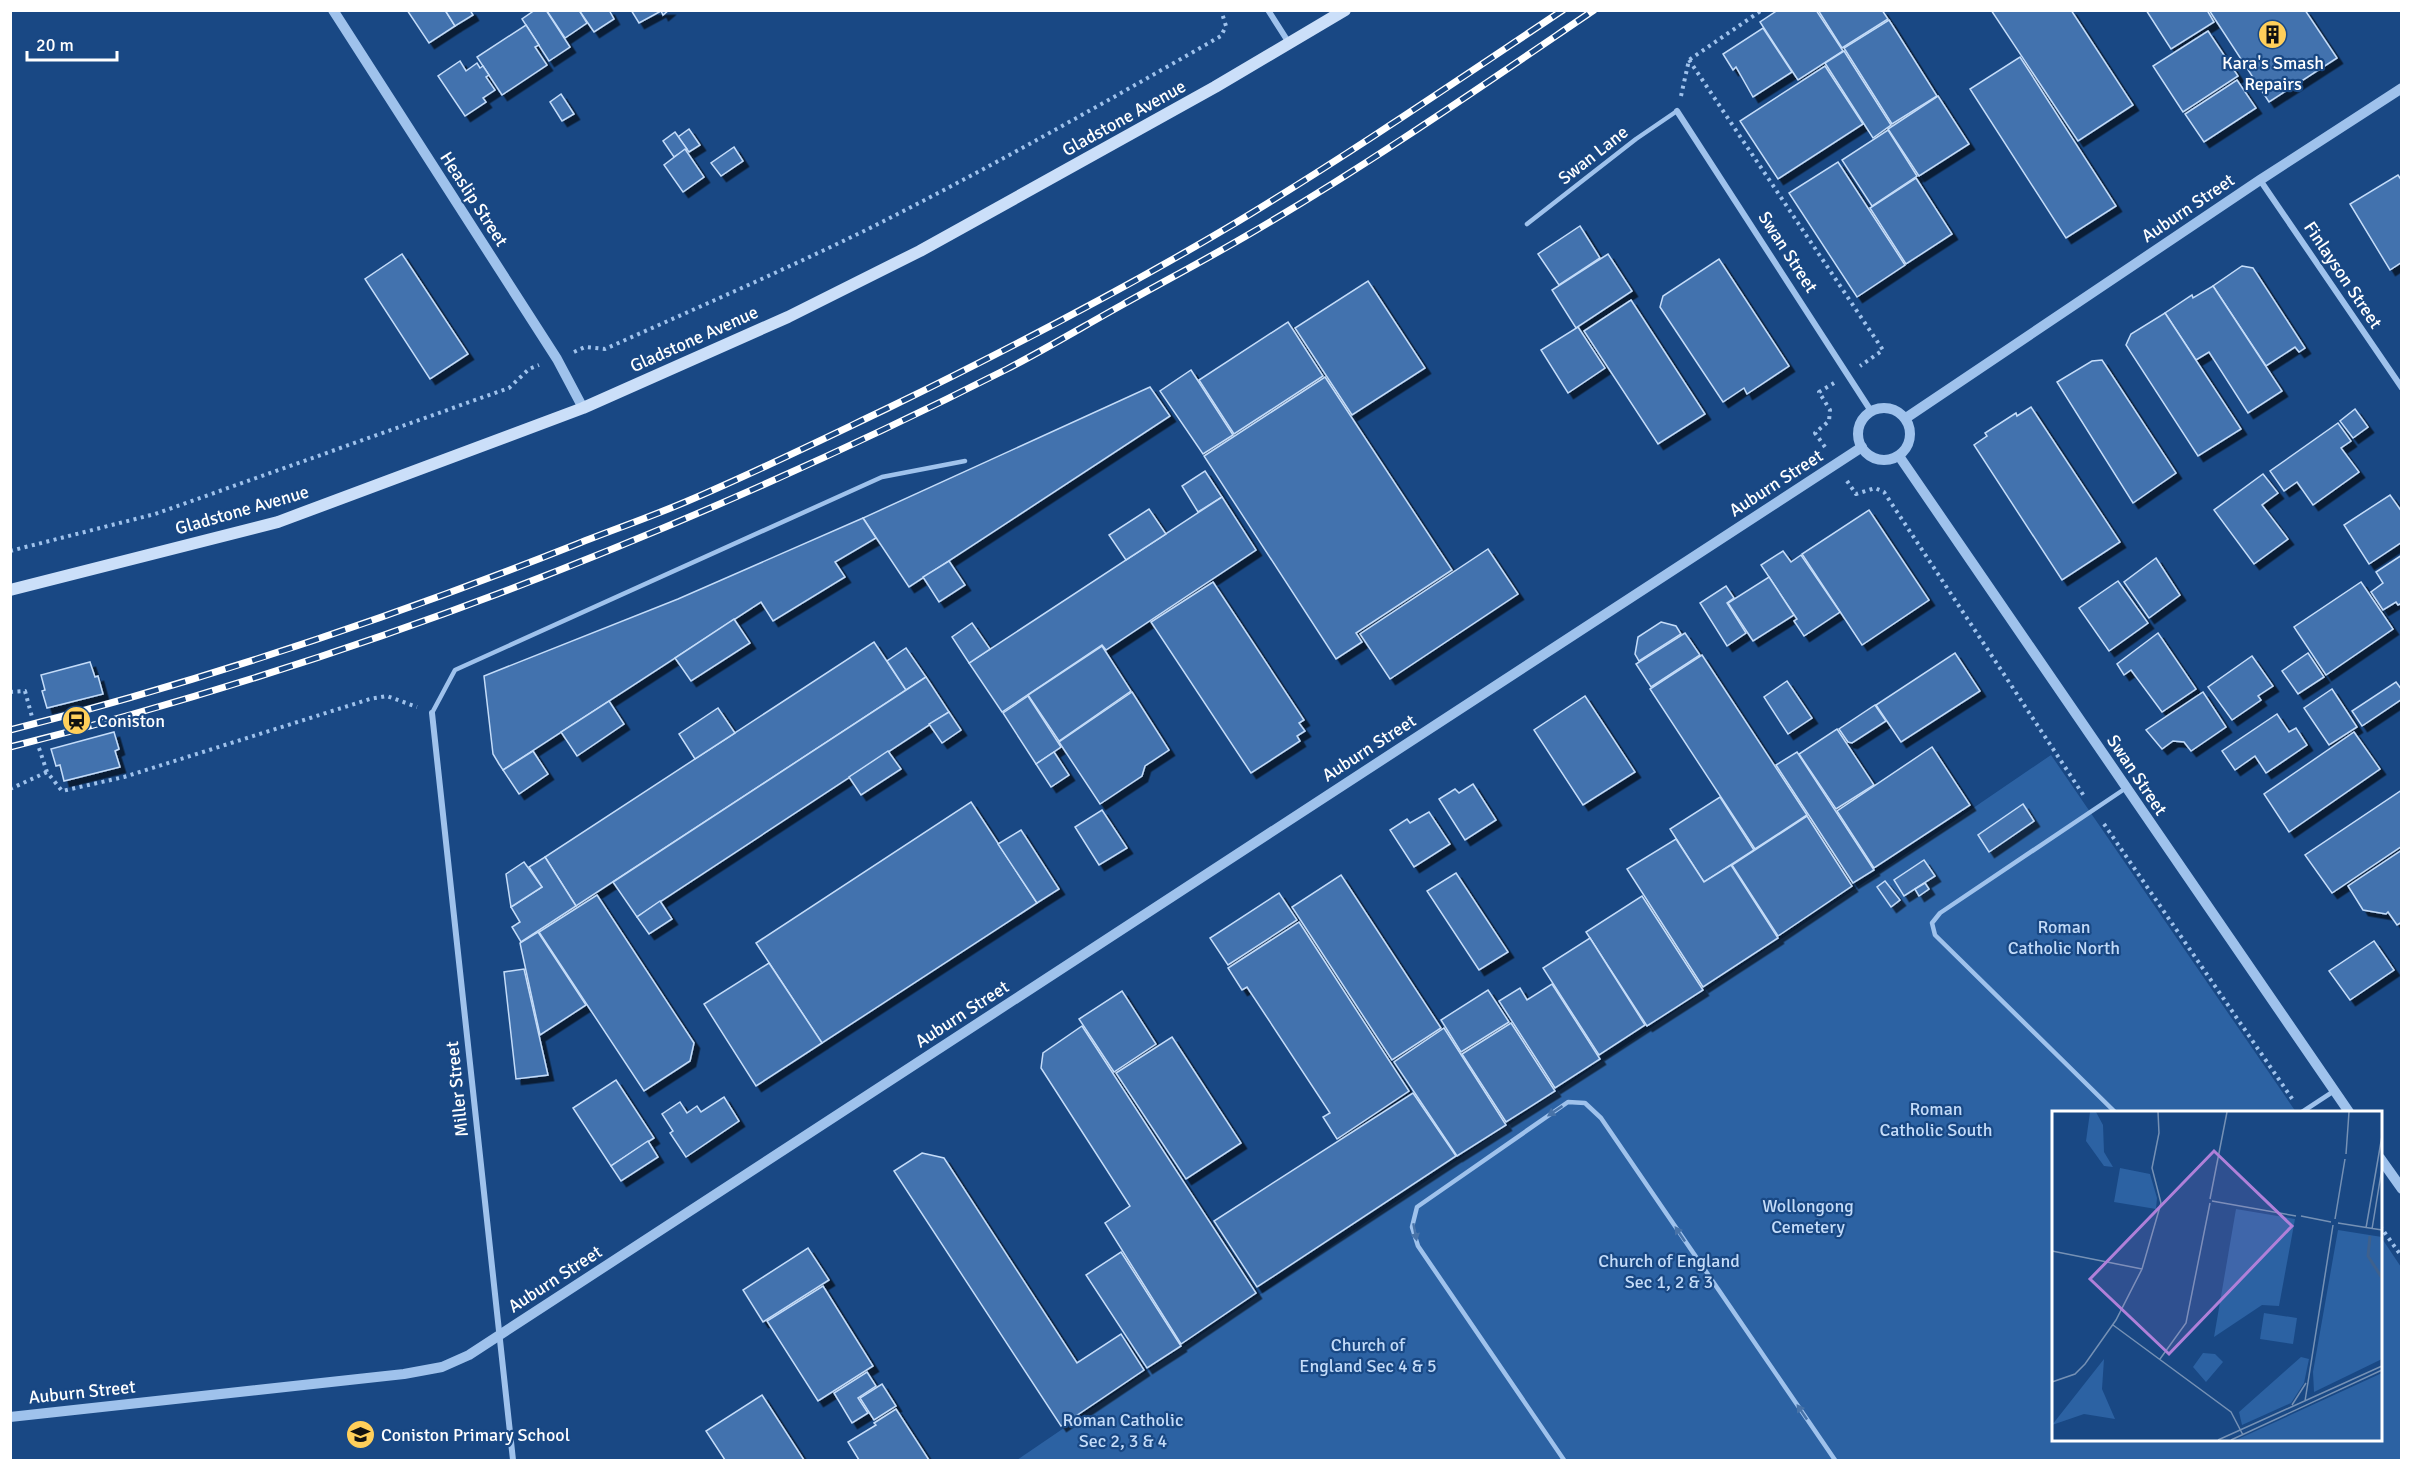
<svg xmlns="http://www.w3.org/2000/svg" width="2412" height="1471" font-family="Signika,sans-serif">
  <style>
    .green { fill: #2c62a3 }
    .building { fill: #4272ae; stroke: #c4dcf9; stroke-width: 1.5; filter: url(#shadow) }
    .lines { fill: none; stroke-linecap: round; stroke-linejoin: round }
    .path { stroke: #9fc2ec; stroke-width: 4; stroke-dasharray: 3 4.5; stroke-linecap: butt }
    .service { stroke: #9fc2ec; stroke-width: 4.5 }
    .minor { stroke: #9fc2ec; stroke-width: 6 }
    .tertiary { stroke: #9fc2ec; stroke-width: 10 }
    .secondary { stroke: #cbdff9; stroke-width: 12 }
    .rail-casing { stroke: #fff; stroke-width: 7 }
    .rail { stroke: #194884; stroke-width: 4.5; stroke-dasharray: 14; stroke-linecap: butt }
    .oneway { fill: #4873a8 }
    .labels { text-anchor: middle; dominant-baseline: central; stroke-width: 4.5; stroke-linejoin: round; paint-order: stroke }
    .poi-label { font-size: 18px; fill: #fff; stroke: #194884; text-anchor: start }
    .street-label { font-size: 18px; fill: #fff; stroke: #194884 }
    .park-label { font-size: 18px; fill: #c4dcf9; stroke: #194884 }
    .inset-river { fill: none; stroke: #3e618e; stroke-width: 3 }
    .inset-road { fill: none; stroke: #7591b5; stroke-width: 1.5 }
    .view { fill: #b080d9; fill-opacity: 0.15; stroke: #b080d9; stroke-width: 3 }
    .inset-edge { fill: none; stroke: #fff; stroke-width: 3 }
  </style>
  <defs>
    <filter id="shadow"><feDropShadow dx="5.5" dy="5.5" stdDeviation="0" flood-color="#0009"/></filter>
  </defs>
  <rect width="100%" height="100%" fill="#194884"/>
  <path class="green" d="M2051,755L2296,1112H2054V1440H2380L2381,1237L2401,1267V1460H1017Z"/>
  <g class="building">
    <path d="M407,10H445L455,26L429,43Z"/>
    <path d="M445,10H470L473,15L455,26Z"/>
    <path d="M535,10H546L570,47L549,61L522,19Z"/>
    <path d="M579,10L587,23L565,38L547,11Z"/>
    <path d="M579,10H609L614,19L594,32Z"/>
    <path d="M631,10H669L663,15L661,11L639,23Z"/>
    <path d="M1778,10H1816L1843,51L1798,80L1760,22Z"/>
    <path d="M1818,10H1882L1888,19L1842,48Z"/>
    <path d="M1991,10H2071L2133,105L2078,141Z"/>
    <path d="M2146,10H2207L2214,22L2171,49Z"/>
    <path d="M2209,10H2305L2337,58L2269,102Z"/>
    <path d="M1889,20L1937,96L1892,124L1844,48Z"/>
    <path d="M526,25L539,45L535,47L547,65L502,95L477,57Z"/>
    <path d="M1763,28L1792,72L1753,97L1736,67L1733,70L1723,54Z"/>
    <path d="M2208,31L2238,76L2183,112L2153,66Z"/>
    <path d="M1844,51L1891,125L1873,138L1825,63Z"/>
    <path d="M2020,57L2116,206L2066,238L1970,89Z"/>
    <path d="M460,61L466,71L477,63L480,68L483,66L489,75L486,77L495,90L483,98L486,102L465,116L438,76Z"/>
    <path d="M1825,66L1863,124L1778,179L1740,121Z"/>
    <path d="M2237,80L2256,108L2204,142L2185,114Z"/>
    <path d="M561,94L574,114L562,121L550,102Z"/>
    <path d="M1938,96L1969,144L1919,176L1888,129Z"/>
    <path d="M689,129L700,145L689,152L678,137Z"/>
    <path d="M1888,130L1917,176L1872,206L1842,160Z"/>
    <path d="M675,132L687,149L674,157L663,141Z"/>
    <path d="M734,147L743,161L721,176L711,163Z"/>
    <path d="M685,149L704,177L683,192L664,165Z"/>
    <path d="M1838,162L1905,265L1857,297L1789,193Z"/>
    <path d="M2398,175L2402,181V262L2390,270L2350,204Z"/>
    <path d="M1916,178L1952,234L1906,264L1870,208Z"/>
    <path d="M1580,226L1600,258L1559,285L1538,254Z"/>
    <path d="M402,254L468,354L430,379L365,279Z"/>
    <path d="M1608,254L1632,291L1576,328L1552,290Z"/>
    <path d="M1719,259L1789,366L1747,394L1744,388L1723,402L1660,307L1663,296Z"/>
    <path d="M2242,266L2253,268L2305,348L2299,352L2295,347L2266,366L2213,286Z"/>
    <path d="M1368,281L1425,368L1352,415L1295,328Z"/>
    <path d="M2213,286L2282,391L2248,413L2209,352L2196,360L2165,313L2192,295L2193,298Z"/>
    <path d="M1631,300L1705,414L1658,444L1584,331Z"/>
    <path d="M2165,313L2241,429L2198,456L2126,345L2131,334Z"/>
    <path d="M1288,322L1323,376L1234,434L1199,380Z"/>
    <path d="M1578,327L1605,368L1568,393L1541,350Z"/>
    <path d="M2102,360L2176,473L2133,503L2057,382L2092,361Z"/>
    <path d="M1191,370L1233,435L1203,454L1160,391Z"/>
    <path d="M1325,377L1452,570L1356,633L1362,642L1336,659L1204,456Z"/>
    <path d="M1150,387L1170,416L909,587L863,518Z"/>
    <path d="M2031,407L2120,542L2062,580L1974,445L1987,436L1985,433L2016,413L2017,416Z"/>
    <path d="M2355,409L2368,427L2353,438L2340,421Z"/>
    <path d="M2338,423L2351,441L2341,448L2359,472L2313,505L2297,482L2284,491L2270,471Z"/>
    <path d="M1205,471L1222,497L1198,512L1182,486Z"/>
    <path d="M2263,474L2278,493L2262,505L2288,539L2254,564L2214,510Z"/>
    <path d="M2390,495L2402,512V542L2369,564L2344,525Z"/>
    <path d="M1222,497L1256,550L1106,650L1102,645L1002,712L969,663Z"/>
    <path d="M1149,509L1166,534L1126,560L1109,535Z"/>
    <path d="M1869,510L1929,600L1862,645L1802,554Z"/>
    <path d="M863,518L876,538L835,562L845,577L773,621L761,602L503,770L499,764L493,754L484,676L678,599Z"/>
    <path d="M1488,549L1518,594L1390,679L1360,634Z"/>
    <path d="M1783,551L1791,562L1801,555L1840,612L1804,636L1794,621L1797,619L1761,565Z"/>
    <path d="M2402,555V603L2398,605L2396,602L2383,610L2371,592L2383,583L2376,572Z"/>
    <path d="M2156,558L2180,595L2149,618L2124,582Z"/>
    <path d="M949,561L965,585L939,602L923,577Z"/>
    <path d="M1769,577L1794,615L1753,641L1728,603Z"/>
    <path d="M2118,581L2148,623L2109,651L2079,608Z"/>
    <path d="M1213,582L1304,720L1299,723L1305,731L1297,736L1300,741L1251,773L1151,622Z"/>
    <path d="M2361,582L2393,629L2326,675L2294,627Z"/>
    <path d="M1726,586L1734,598L1727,603L1746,633L1727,646L1700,603Z"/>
    <path d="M734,619L750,643L691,681L675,658Z"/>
    <path d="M1661,622L1676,626L1681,634L1639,661L1635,654L1638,637Z"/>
    <path d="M972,623L990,649L969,663L952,637Z"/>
    <path d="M1685,633L1700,655L1651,687L1636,664Z"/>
    <path d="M2158,633L2196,689L2162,712L2131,670L2124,675L2117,664Z"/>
    <path d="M874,642L906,690L576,906L545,857Z"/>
    <path d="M1102,646L1131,691L1059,741L1028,695Z"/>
    <path d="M906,648L926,677L906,690L887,661Z"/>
    <path d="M1955,653L1980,691L1901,742L1876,705Z"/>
    <path d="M2308,653L2324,677L2298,694L2282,671Z"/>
    <path d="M1702,655L1807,815L1755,849L1650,689Z"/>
    <path d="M2252,656L2273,686L2258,696L2261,700L2232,720L2208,687Z"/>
    <path d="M90,662L95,677L98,676L103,694L47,708L42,691L45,690L41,675Z"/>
    <path d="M926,677L949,712L637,917L613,882Z"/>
    <path d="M1787,681L1812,718L1788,734L1764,697Z"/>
    <path d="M2396,682L2402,690V699L2362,726L2352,711Z"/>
    <path d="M2332,689L2357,727L2329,745L2304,708Z"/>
    <path d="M1132,692L1169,750L1145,766L1142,776L1100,804L1059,742Z"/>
    <path d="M2203,692L2226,727L2191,751L2184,742L2173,741L2162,749L2146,730Z"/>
    <path d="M1028,696L1061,747L1036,764L1003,713Z"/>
    <path d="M1585,696L1635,772L1583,805L1534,730Z"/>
    <path d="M609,701L624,724L577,756L561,732Z"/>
    <path d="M1875,705L1886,721L1852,743L1848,742L1839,729Z"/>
    <path d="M718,708L735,733L695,759L679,734Z"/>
    <path d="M949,712L961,730L942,743L929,724Z"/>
    <path d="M2277,714L2289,732L2296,728L2307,745L2266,773L2255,756L2235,770L2222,751Z"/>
    <path d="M1837,729L1874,785L1836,809L1799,754Z"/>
    <path d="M114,732L119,749L115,751L120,767L64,781L60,765L56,766L51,749Z"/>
    <path d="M2354,732L2380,769L2289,832L2264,794Z"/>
    <path d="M1932,747L1970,805L1874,868L1837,811Z"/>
    <path d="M533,751L548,774L519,794L503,770Z"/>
    <path d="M888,751L901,769L861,795L849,777Z"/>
    <path d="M1054,752L1069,775L1051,787L1036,764Z"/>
    <path d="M1797,752L1874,870L1853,883L1776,765Z"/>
    <path d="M1473,784L1496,820L1465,840L1439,799L1455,789L1459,793Z"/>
    <path d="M2402,790V846L2332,893L2305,855Z"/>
    <path d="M1720,797L1754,850L1704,882L1670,829Z"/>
    <path d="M971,802L1037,903L822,1043L756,943Z"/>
    <path d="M2023,804L2034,821L1989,852L1978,835Z"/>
    <path d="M1102,810L1127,848L1099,865L1075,827Z"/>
    <path d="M1429,812L1450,844L1414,867L1390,830L1407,819L1410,823Z"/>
    <path d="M1807,816L1852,886L1778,936L1732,865Z"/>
    <path d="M1021,830L1059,889L1037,903L998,844Z"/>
    <path d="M1676,839L1704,882L1731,865L1778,938L1703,987L1627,869Z"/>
    <path d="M2402,850V922L2397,925L2388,912L2386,914L2363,910L2348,886Z"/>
    <path d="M545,857L576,906L521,942L512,927L520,922L511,907L542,887L529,867Z"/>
    <path d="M1924,860L1935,876L1904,896L1894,880Z"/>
    <path d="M524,862L542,887L511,907L506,874Z"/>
    <path d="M1456,873L1508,952L1479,970L1427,891Z"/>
    <path d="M1341,875L1441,1028L1392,1060L1292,907Z"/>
    <path d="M1885,881L1900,900L1891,907L1877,887Z"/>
    <path d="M1925,883L1929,889L1919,896L1915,889Z"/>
    <path d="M1279,893L1297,920L1228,965L1210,938Z"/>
    <path d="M597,895L694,1043L690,1061L644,1091L539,932Z"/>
    <path d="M1642,896L1703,990L1647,1026L1586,932Z"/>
    <path d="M660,901L672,919L649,934L637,917Z"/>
    <path d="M1299,922L1409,1091L1337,1139L1323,1117L1330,1113L1247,987L1242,990L1228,968Z"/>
    <path d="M538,932L586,1005L540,1035L520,943Z"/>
    <path d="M1590,938L1645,1025L1599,1055L1543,968Z"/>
    <path d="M2374,941L2394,970L2350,1000L2329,971Z"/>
    <path d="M769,963L822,1043L756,1086L704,1004Z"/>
    <path d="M524,969L548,1075L516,1079L504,972Z"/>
    <path d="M1552,984L1600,1059L1555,1088L1499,1001L1520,988L1527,1000Z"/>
    <path d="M1488,990L1509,1022L1461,1052L1441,1020Z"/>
    <path d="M1122,991L1156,1044L1114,1072L1079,1019Z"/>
    <path d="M1511,1023L1555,1091L1506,1122L1462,1054Z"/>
    <path d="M1082,1026L1256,1293L1181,1344L1105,1223L1130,1206L1041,1068L1043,1053Z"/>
    <path d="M1444,1028L1506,1125L1457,1156L1394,1062Z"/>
    <path d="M1172,1037L1241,1143L1186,1179L1116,1073Z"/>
    <path d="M616,1080L654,1138L611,1166L573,1108Z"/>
    <path d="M1413,1093L1456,1156L1257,1287L1214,1221Z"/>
    <path d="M724,1097L739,1121L686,1157L670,1133L673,1131L662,1114L680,1102L687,1113L697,1106L701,1112Z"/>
    <path d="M648,1141L658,1157L621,1181L611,1166Z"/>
    <path d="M922,1153L944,1158L1077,1363L1121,1334L1144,1370L1061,1426L894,1171Z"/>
    <path d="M808,1248L829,1280L763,1322L743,1290Z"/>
    <path d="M1121,1252L1181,1346L1147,1368L1086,1275Z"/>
    <path d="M823,1286L873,1366L818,1401L767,1321Z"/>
    <path d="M867,1372L876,1386L858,1398L868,1413L852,1423L834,1393Z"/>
    <path d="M882,1384L896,1406L874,1420L860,1398Z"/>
    <path d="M762,1395L804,1460H725L706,1431Z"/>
    <path d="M896,1409L929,1460H859L848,1442L876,1425L874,1423Z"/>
  </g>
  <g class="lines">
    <g class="path">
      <path d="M1689,60L1883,350L1860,366"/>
      <path d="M1681,96L1689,60L1762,10"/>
      <path d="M574,352L585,347L605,349C692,310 780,272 866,230C986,170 1104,103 1221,36L1226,26L1221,10"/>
      <path d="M1825,447L1815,433L1829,421L1830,410L1819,392L1834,383"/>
      <path d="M1847,481L1856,494L1875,488L1884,492L2084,796"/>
      <path d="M10,551L155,514L509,388L529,369L539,365"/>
      <path d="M10,692L25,691L32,717"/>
      <path d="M39,748L47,772L62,791L124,777L370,699L387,696L417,707"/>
      <path d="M10,789L47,772"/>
      <path d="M2104,824L2293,1100"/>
      <path d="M2380,1226L2402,1257"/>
    </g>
    <g class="service">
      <path d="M1527,224L1636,139L1677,111"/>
      <path d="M432,713L455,670L882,477L965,461"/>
      <path d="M2115,1112L1935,935L1932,923L1940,913L2126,788"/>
      <path d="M2302,1112L2334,1091"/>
      <path d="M1564,1460L1418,1246L1412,1227L1417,1207L1568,1102L1585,1103L1601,1118L1835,1460"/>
    </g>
    <g class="minor">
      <path d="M1268,10L1289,43"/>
      <path d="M1677,111L1871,411"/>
      <path d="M2260,180L2402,388"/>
      <path d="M432,713L513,1460"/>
    </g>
    <g class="tertiary">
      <path d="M333,10L557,359L583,408"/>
      <circle cx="1884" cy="434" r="26"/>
      <path d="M1906,418L2260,180L2402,88"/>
      <path d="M1899,456L2349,1112"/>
      <path d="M2380,1158L2402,1189"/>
      <path d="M10,1417L404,1374L442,1367L469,1355L1862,447"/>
    </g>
    <path class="secondary" d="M10,590L278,522L583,408L788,317L920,251L1215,87L1345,10"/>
    <defs>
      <g id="rail">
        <path d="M10,730C204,681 392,617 577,544C615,529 653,516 690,500C756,472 821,440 886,409C1005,351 1123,290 1237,222C1348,155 1455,82 1563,10"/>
        <path d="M10,747C356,660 689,530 1007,369C1046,349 1084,326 1122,305C1163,282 1205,260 1246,236C1365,167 1479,88 1594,10"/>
      </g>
    </defs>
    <use href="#rail" class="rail-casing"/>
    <use href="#rail" class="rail"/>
  </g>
  <defs><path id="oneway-solid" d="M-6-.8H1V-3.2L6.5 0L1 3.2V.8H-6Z" transform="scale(1.5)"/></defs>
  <g class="oneway">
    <use href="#oneway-solid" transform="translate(1555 1111) rotate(146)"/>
    <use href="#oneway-solid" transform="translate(1415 1232) rotate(79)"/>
    <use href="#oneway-solid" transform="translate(1680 1234) rotate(-124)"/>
    <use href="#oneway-solid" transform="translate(1802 1412) rotate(-124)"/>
  </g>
  <defs>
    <symbol id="building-disc" viewBox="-11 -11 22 22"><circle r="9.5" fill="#ffcf5a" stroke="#194884"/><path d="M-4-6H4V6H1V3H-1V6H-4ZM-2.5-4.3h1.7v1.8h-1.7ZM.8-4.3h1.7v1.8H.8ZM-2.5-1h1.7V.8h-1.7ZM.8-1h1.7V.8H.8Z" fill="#111"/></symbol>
    <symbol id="station-disc" viewBox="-11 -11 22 22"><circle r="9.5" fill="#ffcf5a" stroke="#194884"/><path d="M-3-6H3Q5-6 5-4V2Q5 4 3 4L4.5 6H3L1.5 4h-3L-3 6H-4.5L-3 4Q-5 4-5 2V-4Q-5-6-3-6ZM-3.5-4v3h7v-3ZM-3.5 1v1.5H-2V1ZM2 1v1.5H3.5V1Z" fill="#111"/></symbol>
    <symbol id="school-disc" viewBox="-11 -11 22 22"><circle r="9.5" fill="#ffcf5a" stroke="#194884"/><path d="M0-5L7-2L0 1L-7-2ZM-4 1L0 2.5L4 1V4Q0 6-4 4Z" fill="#111"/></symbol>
  </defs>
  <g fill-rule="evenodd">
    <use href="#building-disc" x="2256" y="18" width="33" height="33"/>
    <use href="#station-disc" x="60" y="704" width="33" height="33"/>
    <use href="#school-disc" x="344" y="1418" width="33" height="33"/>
  </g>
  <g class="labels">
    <g class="poi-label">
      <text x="2273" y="63" text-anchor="middle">Kara's Smash<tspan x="2273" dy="21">Repairs</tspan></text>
      <text x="97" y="721">Coniston</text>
      <text x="381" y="1435">Coniston Primary School</text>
    </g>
    <g class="street-label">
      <text transform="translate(1124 118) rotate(-29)">Gladstone Avenue</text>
      <text transform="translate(1593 155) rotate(-38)">Swan Lane</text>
      <text transform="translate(474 199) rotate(57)">Heaslip Street</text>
      <text transform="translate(2188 208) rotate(-34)">Auburn Street</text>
      <text transform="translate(1788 252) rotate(57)">Swan Street</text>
      <text transform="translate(2343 275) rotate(56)">Finlayson Street</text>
      <text transform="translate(694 339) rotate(-24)">Gladstone Avenue</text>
      <text transform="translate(1776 483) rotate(-33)">Auburn Street</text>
      <text transform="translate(242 510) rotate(-16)">Gladstone Avenue</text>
      <text transform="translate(1369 748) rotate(-33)">Auburn Street</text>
      <text transform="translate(2137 775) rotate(56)">Swan Street</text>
      <text transform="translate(962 1014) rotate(-33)">Auburn Street</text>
      <text transform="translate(457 1089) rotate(-96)">Miller Street</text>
      <text transform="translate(555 1279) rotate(-33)">Auburn Street</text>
      <text transform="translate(82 1392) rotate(-6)">Auburn Street</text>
    </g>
    <g class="park-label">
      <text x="2064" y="927">Roman<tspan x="2064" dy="21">Catholic North</tspan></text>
      <text x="1936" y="1109">Roman<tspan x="1936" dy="21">Catholic South</tspan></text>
      <text x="1808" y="1206">Wollongong<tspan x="1808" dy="21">Cemetery</tspan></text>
      <text x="1669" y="1261">Church of England<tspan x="1669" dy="21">Sec 1, 2 &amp; 3</tspan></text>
      <text x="1368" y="1345">Church of<tspan x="1368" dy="21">England Sec 4 &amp; 5</tspan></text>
      <text x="1123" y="1420">Roman Catholic<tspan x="1123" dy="21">Sec 2, 3 &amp; 4</tspan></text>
    </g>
  </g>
  <g transform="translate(2052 1111)">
    <rect width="330" height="330" fill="#194884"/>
    <path d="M38,1H44L51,14L52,41L61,56L52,55L34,30ZM68,57L98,63L105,87L104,98L62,91ZM184,98L243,108L227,195L210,194L162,226ZM286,119L330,126V248L262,281L261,261ZM212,202L245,207L241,233L208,228ZM151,242L163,243L171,251L154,271L141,256ZM249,246L257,248L252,272L239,292L190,314L187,301ZM52,248L50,278L63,308L32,303L0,314ZM330,262V329H184Z" fill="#2c62a3"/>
    <path class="inset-river" d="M318,125L316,145L330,167"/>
    <path class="inset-road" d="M294,43L297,1M158,88L175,1M160,90L244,105M249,105L279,111M283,108L293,48M286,112L330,119M314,117L330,25M320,118L330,57M0,140L90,158M61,214L179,301L191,324M108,248L134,212L158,92M0,271L23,263L33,253L64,209L90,158L109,92L100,57L107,22L106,1M253,290L281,114M240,294L254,272M166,329L330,255M179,329L330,259"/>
    <path class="view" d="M162,40L240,115L117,243L38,168Z"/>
    <rect width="330" height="330" class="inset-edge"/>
  </g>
  <rect width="2412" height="1471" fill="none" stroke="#ffffff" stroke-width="24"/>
  <path d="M27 51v9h90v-9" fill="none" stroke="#ffffff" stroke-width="3"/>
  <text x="36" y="51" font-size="18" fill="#ffffff" stroke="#194884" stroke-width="4.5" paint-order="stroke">20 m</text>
</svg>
